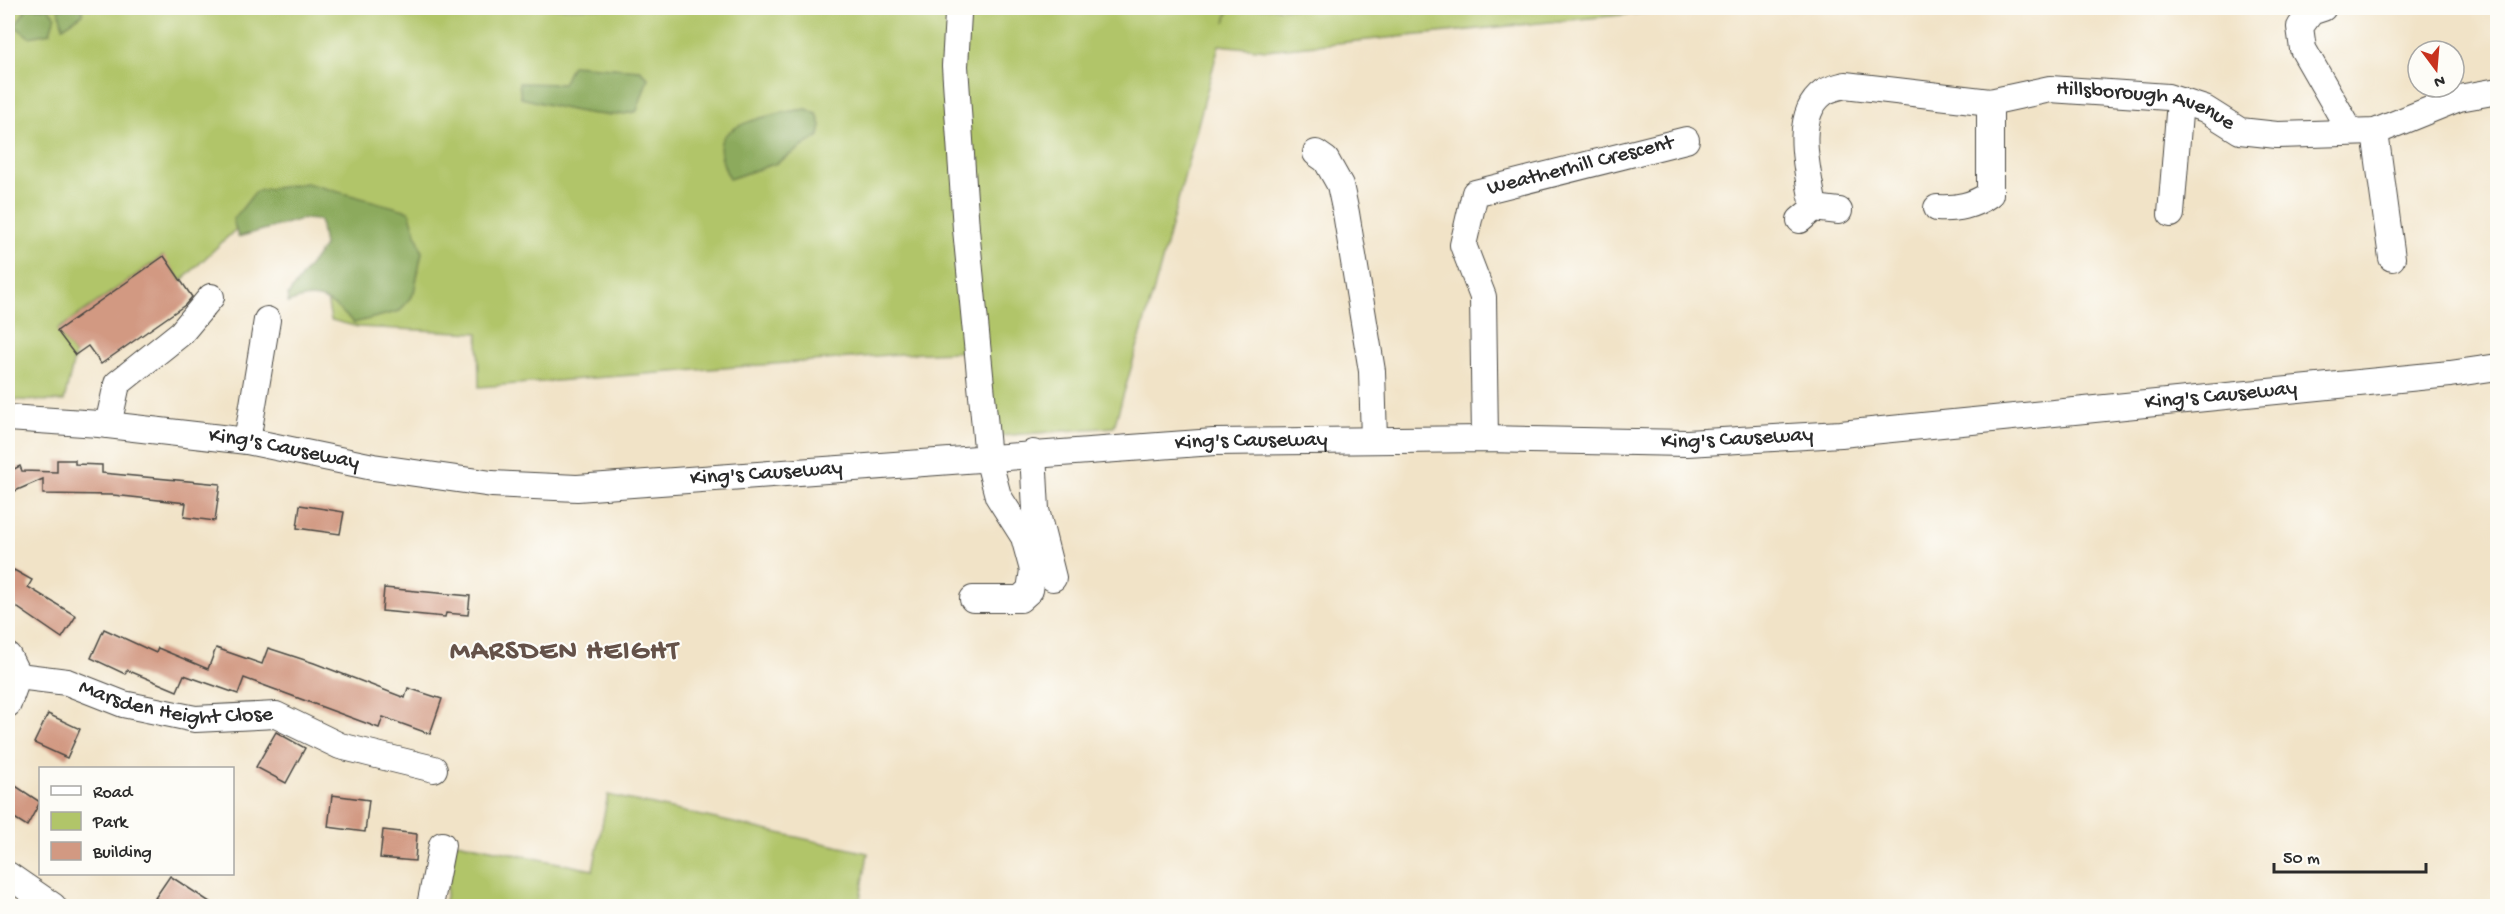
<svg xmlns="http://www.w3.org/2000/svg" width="2505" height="914" font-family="'Gochi Hand',sans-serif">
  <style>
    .green { fill: #b1c569; stroke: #6e784a; stroke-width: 1.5 }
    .forest { fill: #8caa5d; stroke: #5c6a44; stroke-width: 1.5 }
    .building { fill: #d29982 }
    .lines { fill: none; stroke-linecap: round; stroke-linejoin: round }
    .minor-casing { stroke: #494742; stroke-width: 28 }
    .minor { stroke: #fff; stroke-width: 26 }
    .labels { text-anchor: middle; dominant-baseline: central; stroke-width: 4.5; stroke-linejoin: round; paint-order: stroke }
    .street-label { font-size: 22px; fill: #2b2b2b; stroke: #fdfcf7 }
    .district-label { font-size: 28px; font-weight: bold; letter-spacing: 1.5px; fill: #655249; stroke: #fdfcf7 }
  </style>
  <rect width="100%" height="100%" fill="#fdfcf7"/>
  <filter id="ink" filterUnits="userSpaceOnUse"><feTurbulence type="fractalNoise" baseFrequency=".0167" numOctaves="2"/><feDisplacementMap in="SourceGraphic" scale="12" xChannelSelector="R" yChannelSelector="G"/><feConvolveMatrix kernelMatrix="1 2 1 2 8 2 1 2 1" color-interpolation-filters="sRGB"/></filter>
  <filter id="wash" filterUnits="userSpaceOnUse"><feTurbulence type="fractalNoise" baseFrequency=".008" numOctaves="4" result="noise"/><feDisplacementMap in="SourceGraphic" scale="24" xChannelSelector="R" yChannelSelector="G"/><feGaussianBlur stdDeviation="1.35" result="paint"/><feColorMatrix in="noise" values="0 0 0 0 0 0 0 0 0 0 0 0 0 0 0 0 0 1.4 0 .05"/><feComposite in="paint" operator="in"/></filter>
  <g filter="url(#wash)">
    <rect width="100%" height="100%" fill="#f1e3c7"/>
    <g class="green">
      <path d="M8,8H1229L1225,22L1230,8H1691L1266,50L1219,45L1159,272L1114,427L987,437L981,351L901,354L479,387L478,333L358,327L331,320L326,294L324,210L234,231L181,281L163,256L57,330L75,355L64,401L8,400Z"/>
      <path d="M608,795L868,853L859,906H444L456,842L593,870Z"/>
    </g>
    <g class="forest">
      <path d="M27,8H47L55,16L50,33L29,37L15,26Z"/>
      <path d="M58,8H82L83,14L63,27Z"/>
      <path d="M572,65L640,70L648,78L637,111C601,122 557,106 521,98L519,83L563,84Z"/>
      <path d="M807,109L817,114L821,125L819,136L777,163L729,179C725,168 718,154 721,142C728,121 787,111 807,109Z"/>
      <path d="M306,183L409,211L422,252L414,293L400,311L354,323C331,302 321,289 288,303V295L324,246L320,220L302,219L238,237L233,220L256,191Z"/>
    </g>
    <g id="blocks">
      <g class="building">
        <path d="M164,256L192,297L185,305L101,364L88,346L75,355L57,331Z"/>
        <path d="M57,460H75V464L102,465V473L220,484L215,521L184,517L186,503L113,495L43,494V479L8,494V472L20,466L22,471L57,472Z"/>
        <path d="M300,505L344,512L340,534L297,528Z"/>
        <path d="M14,570L32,580L28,587L76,616L62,638L8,601V581Z"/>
        <path d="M384,588L470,596L468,615L446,613L445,617L382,611Z"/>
        <path d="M104,629L156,653L158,648L208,669L216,648L262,664L268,648L314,663L405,698L408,688L442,699L430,734L383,717L379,728L244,678L238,694L184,675L177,691L127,670L125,674L91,658Z"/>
        <path d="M48,714L80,729L67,758L34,743Z"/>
        <path d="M276,732L305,748L286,783L256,767Z"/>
        <path d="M8,781L40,802L27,826L8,814Z"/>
        <path d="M332,795L369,800L365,832L328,827Z"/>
        <path d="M383,830L417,834L415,861L380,858Z"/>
        <path d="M170,876L216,906H169L155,898Z"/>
      </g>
    </g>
  </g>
  <g filter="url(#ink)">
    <use href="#blocks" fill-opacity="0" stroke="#494742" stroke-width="1.5"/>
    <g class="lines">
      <defs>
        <g id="minor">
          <path d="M2323,8L2311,12L2300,27L2303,49L2350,131"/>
          <path d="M958,14L955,66L966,229L988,458L998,496L1024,537L1033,570L1030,590L1020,599H973"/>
          <path d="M2375,132L2392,258"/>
          <path d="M1316,153L1326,160L1340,185L1346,213L1372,371L1374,440"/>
          <path id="s1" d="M1814,208C1809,175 1791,117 1823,93C1828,89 1838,87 1845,85L1990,102L2050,89L2168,97L2205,109L2240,131L2277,135L2375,132L2459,98L2498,91"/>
          <path d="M1937,208C1957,209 1973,206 1990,194V102"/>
          <path d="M2171,214L2180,101"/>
          <path d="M1800,220L1814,208L1839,211"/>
          <path id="s2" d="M8,418L99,424L247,441L373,467L492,484L577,488L1214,442L1485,439L1687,443L1841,434L2450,374L2498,367"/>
          <path d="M108,425L117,384L181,333L211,297"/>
          <path id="s3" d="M1485,439L1483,297L1463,245L1475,193L1686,140"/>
          <path d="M247,441L267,320"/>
          <path d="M1033,453L1036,510L1053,578"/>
          <path d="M8,656L18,676L8,704"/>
          <path id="s4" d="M18,676L67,682L123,704L195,719L276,715L340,746L434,769"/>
          <path d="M8,875L53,906"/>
          <path d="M430,906L442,845"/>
        </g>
      </defs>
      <use href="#minor" class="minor-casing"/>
      <use href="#minor" class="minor"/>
    </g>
  </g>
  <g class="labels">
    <g class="street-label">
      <text stroke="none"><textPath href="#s1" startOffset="450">Hillsborough Avenue</textPath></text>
      <text stroke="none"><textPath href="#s3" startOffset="360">Weatherhill Crescent</textPath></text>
      <text stroke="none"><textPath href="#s2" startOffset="2222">King's Causeway</textPath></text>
      <text stroke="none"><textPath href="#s2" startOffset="1736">King's Causeway</textPath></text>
      <text stroke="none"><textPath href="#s2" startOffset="1250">King's Causeway</textPath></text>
      <text stroke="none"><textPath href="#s2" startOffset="278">King's Causeway</textPath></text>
      <text stroke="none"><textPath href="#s2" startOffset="764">King's Causeway</textPath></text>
      <text stroke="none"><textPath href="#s4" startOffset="162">Marsden Height Close</textPath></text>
    </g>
    <g class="district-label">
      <text x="565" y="652">MARSDEN HEIGHT</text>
    </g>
  </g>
  <rect width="2505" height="914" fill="none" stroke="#fdfcf7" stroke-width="30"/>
  <rect x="39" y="767" width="195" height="108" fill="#fdfcf7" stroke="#a9a8a5" stroke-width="1.5"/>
  <rect x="51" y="786" width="30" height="9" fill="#ffffff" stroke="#a9a8a5" stroke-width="1.5"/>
  <text x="93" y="797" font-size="18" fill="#2b2b2b">Road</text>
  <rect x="51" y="812" width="30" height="18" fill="#b1c569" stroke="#a9a8a5" stroke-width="1.5"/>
  <text x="93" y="827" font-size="18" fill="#2b2b2b">Park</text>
  <rect x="51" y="842" width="30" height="18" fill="#d29982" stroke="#a9a8a5" stroke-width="1.5"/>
  <text x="93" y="857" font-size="18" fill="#2b2b2b">Building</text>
  <g transform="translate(2436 69) rotate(164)"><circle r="28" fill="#fdfcf7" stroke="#a9a8a5" stroke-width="1.5"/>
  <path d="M0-4.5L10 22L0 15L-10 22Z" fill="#c8321e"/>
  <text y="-9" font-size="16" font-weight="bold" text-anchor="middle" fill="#2b2b2b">N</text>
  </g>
  <path d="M2274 863v9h152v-9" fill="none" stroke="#2b2b2b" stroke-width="3"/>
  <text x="2283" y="863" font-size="18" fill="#2b2b2b" stroke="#fdfcf7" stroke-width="4.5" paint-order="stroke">50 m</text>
</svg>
